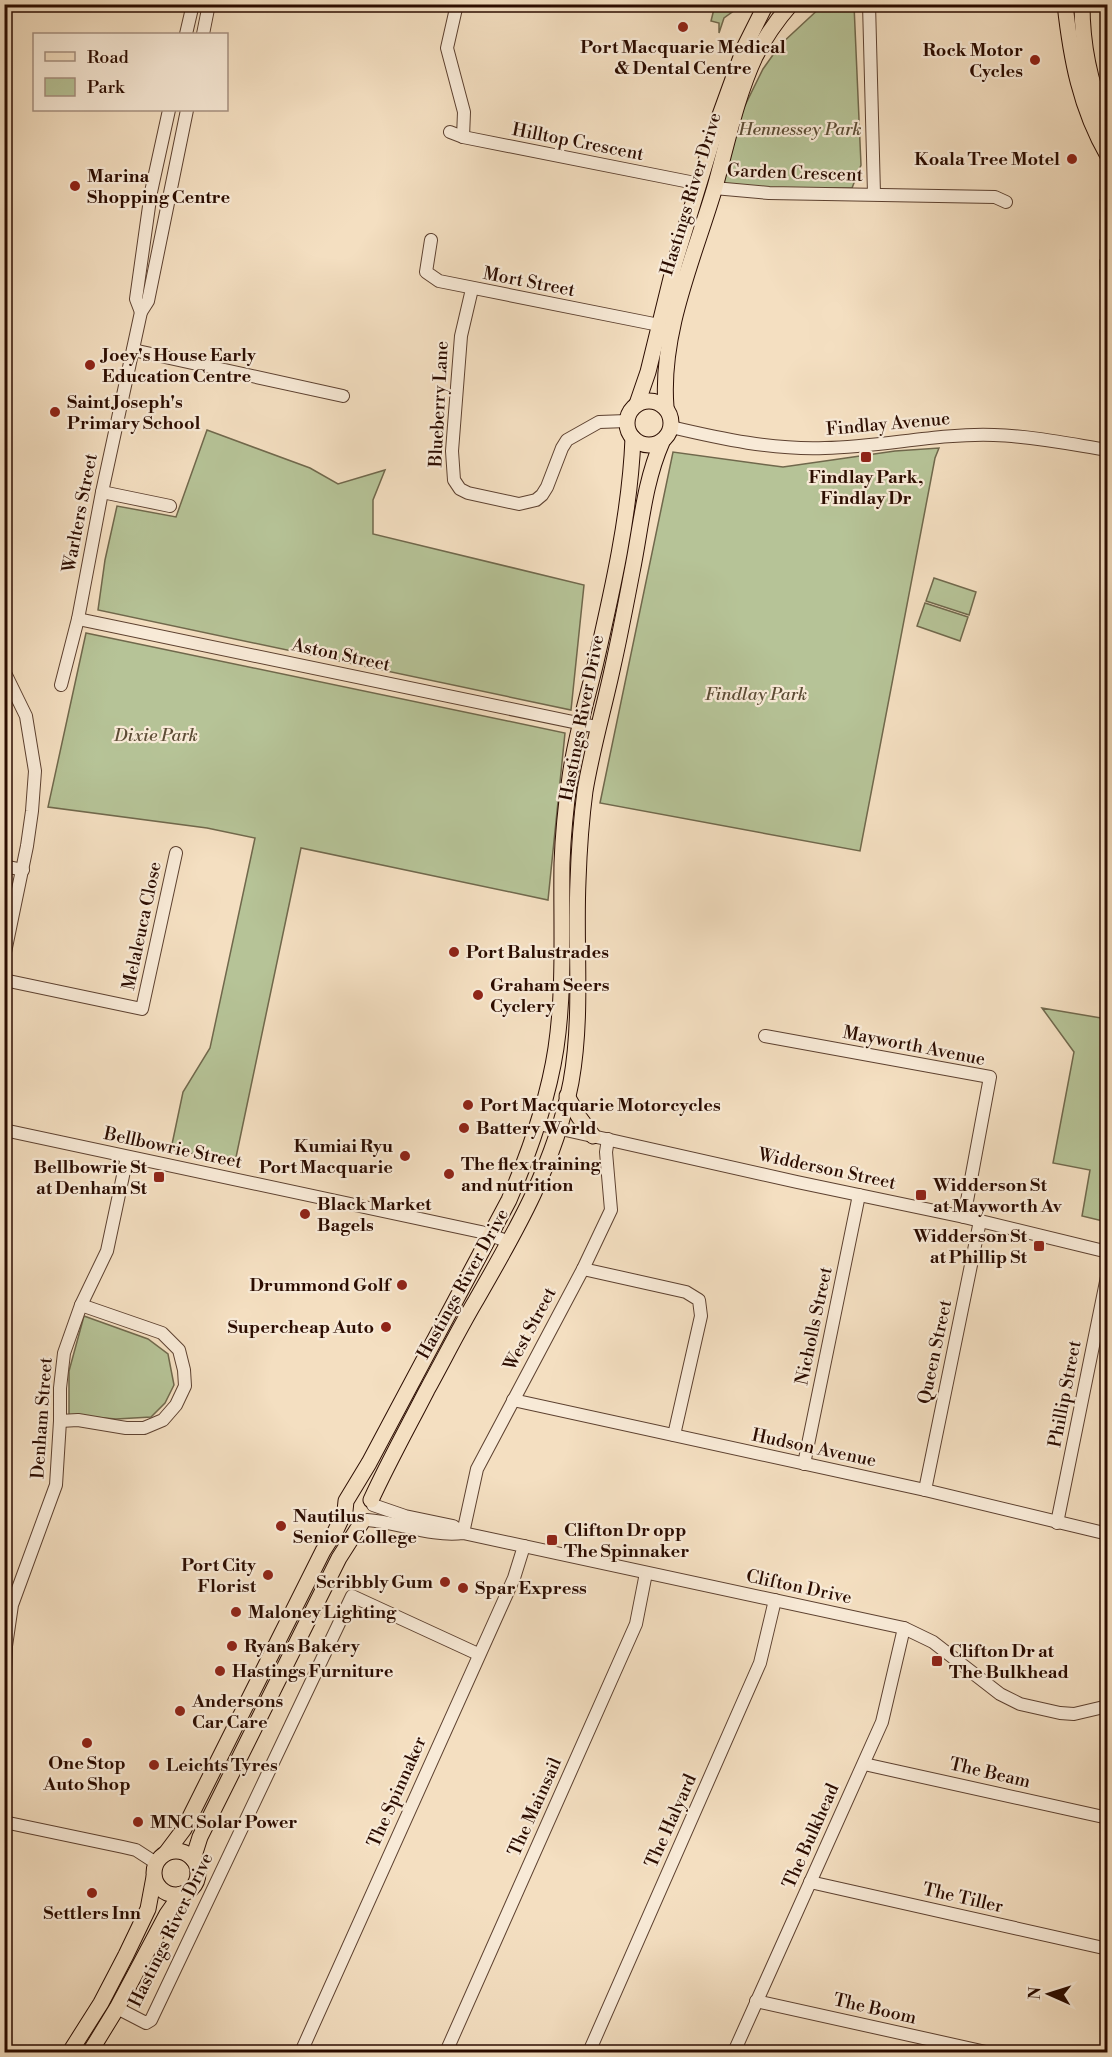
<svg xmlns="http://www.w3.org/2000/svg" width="1112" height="2057" font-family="'Libre Bodoni',serif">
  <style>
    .green { fill: #b6c397; stroke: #70684c; stroke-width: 1.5 }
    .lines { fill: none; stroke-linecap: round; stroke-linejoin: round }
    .minor-casing { stroke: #5d4130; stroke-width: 14 }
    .major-casing { stroke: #2b0c00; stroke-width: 17 }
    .minor { stroke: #f8ead7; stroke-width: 12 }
    .major { stroke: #f4dfc1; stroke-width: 15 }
    .poi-dot { fill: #8f2418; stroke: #f8ead7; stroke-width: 2 }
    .labels { text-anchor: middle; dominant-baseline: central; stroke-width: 4.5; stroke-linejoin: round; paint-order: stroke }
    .poi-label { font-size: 18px; font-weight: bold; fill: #2b0c00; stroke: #f8ead7; text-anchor: start }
    .park-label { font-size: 18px; font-style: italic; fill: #5c4c35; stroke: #f8ead7 }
    .street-label { font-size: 18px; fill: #2b0c00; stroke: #f8ead7 }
  </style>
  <rect width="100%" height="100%" fill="#f4dfc1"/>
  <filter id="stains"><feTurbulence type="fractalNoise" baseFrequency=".00333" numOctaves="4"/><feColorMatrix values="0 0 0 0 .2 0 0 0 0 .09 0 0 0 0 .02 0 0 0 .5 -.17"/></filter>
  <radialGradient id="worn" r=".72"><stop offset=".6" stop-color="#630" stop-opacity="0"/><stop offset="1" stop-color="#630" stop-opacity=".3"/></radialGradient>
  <g class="green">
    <path d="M715,5H742L724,18L719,33V23L711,21Z"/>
    <path d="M823,5H854L861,165L852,188H738L715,179L721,154L763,69L780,45Z"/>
    <path d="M1107,258H1108L1107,436H1104V431L1100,260Z"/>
    <path d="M207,430L310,468L338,484L385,470L373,500V534L584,585L571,710L98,610L105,560L117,506L176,517Z"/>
    <path d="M939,448L935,458L860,851L600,803L673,452L783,467L895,451Z"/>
    <path d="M934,578L976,592L969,615L926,601Z"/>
    <path d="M925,603L968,617L960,641L917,626Z"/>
    <path d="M86,633L565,733L548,900L301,848L235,1162L171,1149L183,1092L210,1048L255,838L207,828L48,807Z"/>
    <path d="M1042,1008L1107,1019V1222L1082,1216L1090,1170L1053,1163L1074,1052Z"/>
    <path d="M84,1316L148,1339L168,1354L174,1385L165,1403L151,1417L116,1419L69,1415V1371Z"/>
  </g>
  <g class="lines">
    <defs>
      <g id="minor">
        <path d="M457,4L447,48L464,112L463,137"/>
        <path d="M869,4L874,194"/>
        <path d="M186,34L193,4"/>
        <path d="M203,34L209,4"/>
        <path d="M450,132L463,137L700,184"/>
        <path d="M714,188L769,193L995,197L1006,202"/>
        <path d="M431,240L426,272L439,281L659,325"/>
        <path d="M472,289L461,336L452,451L454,480L460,489L468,493L519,504L536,500L542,495L547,487L562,448L567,440L599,422L627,421"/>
        <path d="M141,312L136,299L151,192L169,110"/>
        <path d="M133,350L343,396"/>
        <path d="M671,427C722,439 773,450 825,448C882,447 938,433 994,435C1032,436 1070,444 1108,450"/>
        <path d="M102,492L170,506"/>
        <path d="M78,619L597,727"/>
        <path d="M4,671L26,716L35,771L32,811L27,846L4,957"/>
        <path d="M61,685L78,619L102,492L141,312L148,301L187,110"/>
        <path d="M4,866L23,870"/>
        <path d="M4,980L142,1009L176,853"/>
        <path d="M765,1036L990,1077L964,1217"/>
        <path d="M539,1124L797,1182L964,1217L1108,1252"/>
        <path d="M4,1130L481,1232L510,1242"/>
        <path d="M583,1269L686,1292L699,1300L701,1316L674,1435"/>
        <path d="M513,1400L925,1490L1108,1534"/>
        <path d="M60,1421L78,1420L126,1428H144L163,1420L176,1405L185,1386L184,1370L179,1350L162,1333L81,1305"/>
        <path d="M804,1464L859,1195"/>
        <path d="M925,1490L980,1221"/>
        <path d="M373,1505L405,1516L453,1526L463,1533"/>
        <path d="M367,1520C398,1522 431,1537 463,1533L904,1628L933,1642L1000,1694L1020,1704L1060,1713L1074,1714L1108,1706"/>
        <path d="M1057,1523L1108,1272"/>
        <path d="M463,1533L477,1469L583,1269L611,1210L606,1152L608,1139"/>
        <path d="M4,1720L6,1646L12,1605L56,1485L60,1421V1388L64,1353L81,1305L107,1251L127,1157"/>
        <path d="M864,1764L1108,1818"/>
        <path d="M4,1822L123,1847L136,1850L156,1863"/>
        <path d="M810,1882L1108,1949"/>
        <path d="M756,2001L986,2052"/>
        <path d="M117,2008L146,2023L151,2020L352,1596L478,1654"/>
        <path d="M301,2052L514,1578L524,1546"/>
        <path d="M446,2052L636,1624L646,1573"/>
        <path d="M589,2052L760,1663L775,1600"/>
        <path d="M734,2052L882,1722L904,1628"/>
      </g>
      <g id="major">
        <path d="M1065,4C1071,58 1080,108 1108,156"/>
        <path d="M1082,4C1082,47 1090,86 1108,125"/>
        <circle cx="649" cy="423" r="22"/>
        <path d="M637,404L648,372L675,262L720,115L745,46L766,4"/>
        <path d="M666,407C660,332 694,258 715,187C727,144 736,98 755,57C765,37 777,20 791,4"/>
        <path d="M567,1096L579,1117L593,1136"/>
        <path d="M371,1500C388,1463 408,1427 427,1390C443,1361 458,1331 475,1302C516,1231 555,1164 571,1082C583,1015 575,948 578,881C579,851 581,821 585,791C592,749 604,708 613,666C620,635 626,603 632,572C641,528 644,483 662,442"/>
        <circle cx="176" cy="1873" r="22"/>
        <path d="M166,1853L184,1829L323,1551L335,1532L345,1511L346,1501L369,1463L509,1200C530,1151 548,1101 556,1048C565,987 561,924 562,863C563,834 566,805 570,777C575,739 586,703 595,666C612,592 630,514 633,438"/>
        <path d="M193,1859L200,1837L339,1558L362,1522"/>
        <path d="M70,2052L101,2003L126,1955L148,1909L154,1877"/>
        <path d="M90,2052L117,2008L167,1914L181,1894"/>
      </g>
    </defs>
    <use href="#minor" class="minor-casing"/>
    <use href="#major" class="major-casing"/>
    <use href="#minor" class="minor"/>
    <use href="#major" class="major"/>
  </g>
  <g class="poi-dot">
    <circle cx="683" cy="27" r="6"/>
    <circle cx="1035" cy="60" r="6"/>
    <circle cx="1072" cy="159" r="6"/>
    <circle cx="75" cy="186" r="6"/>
    <circle cx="90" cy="365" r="6"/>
    <circle cx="55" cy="412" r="6"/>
    <rect x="860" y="451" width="12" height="12" rx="3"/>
    <circle cx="454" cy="952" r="6"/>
    <circle cx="478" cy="995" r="6"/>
    <circle cx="468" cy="1105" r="6"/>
    <circle cx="464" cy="1128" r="6"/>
    <circle cx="405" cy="1156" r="6"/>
    <circle cx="449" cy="1174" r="6"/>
    <rect x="153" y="1171" width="12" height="12" rx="3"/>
    <rect x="915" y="1189" width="12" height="12" rx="3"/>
    <circle cx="305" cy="1214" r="6"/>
    <rect x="1033" y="1240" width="12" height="12" rx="3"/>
    <circle cx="402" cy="1285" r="6"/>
    <circle cx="386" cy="1327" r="6"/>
    <circle cx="281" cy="1526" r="6"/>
    <rect x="546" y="1534" width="12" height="12" rx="3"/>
    <circle cx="268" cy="1575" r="6"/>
    <circle cx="445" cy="1582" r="6"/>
    <circle cx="463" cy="1588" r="6"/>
    <circle cx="236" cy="1612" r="6"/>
    <circle cx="232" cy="1646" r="6"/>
    <rect x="931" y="1655" width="12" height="12" rx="3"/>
    <circle cx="220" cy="1671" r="6"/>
    <circle cx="180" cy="1711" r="6"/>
    <circle cx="87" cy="1743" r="6"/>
    <circle cx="154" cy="1765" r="6"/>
    <circle cx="138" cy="1822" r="6"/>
    <circle cx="92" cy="1893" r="6"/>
  </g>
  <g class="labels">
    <g class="poi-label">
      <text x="683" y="47" text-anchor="middle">Port Macquarie Medical<tspan x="683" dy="21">&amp; Dental Centre</tspan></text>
      <text x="1023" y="50" text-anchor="end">Rock Motor<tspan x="1023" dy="21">Cycles</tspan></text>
      <text x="1060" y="159" text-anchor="end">Koala Tree Motel</text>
      <text x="87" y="176">Marina<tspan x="87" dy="21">Shopping Centre</tspan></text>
      <text x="102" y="355">Joey's House Early<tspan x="102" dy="21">Education Centre</tspan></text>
      <text x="67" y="402">Saint Joseph's<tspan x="67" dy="21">Primary School</tspan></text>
      <text x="866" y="477" text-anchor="middle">Findlay Park,<tspan x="866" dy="21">Findlay Dr</tspan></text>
      <text x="466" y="952">Port Balustrades</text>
      <text x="490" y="985">Graham Seers<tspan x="490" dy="21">Cyclery</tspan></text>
      <text x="480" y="1105">Port Macquarie Motorcycles</text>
      <text x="476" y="1128">Battery World</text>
      <text x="393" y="1146" text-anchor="end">Kumiai Ryu<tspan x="393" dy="21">Port Macquarie</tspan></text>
      <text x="461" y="1164">The flex training<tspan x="461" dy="21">and nutrition</tspan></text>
      <text x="147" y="1167" text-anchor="end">Bellbowrie St<tspan x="147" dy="21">at Denham St</tspan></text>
      <text x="933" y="1185">Widderson St<tspan x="933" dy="21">at Mayworth Av</tspan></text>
      <text x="317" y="1204">Black Market<tspan x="317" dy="21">Bagels</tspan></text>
      <text x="1027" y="1236" text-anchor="end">Widderson St<tspan x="1027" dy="21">at Phillip St</tspan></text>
      <text x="390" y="1285" text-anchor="end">Drummond Golf</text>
      <text x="374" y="1327" text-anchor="end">Supercheap Auto</text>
      <text x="293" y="1516">Nautilus<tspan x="293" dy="21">Senior College</tspan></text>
      <text x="564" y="1530">Clifton Dr opp<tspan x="564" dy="21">The Spinnaker</tspan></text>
      <text x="256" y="1565" text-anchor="end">Port City<tspan x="256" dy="21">Florist</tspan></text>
      <text x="433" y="1582" text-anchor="end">Scribbly Gum</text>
      <text x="475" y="1588">Spar Express</text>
      <text x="248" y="1612">Maloney Lighting</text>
      <text x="244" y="1646">Ryans Bakery</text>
      <text x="949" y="1651">Clifton Dr at<tspan x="949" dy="21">The Bulkhead</tspan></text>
      <text x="232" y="1671">Hastings Furniture</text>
      <text x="192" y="1701">Andersons<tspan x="192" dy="21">Car Care</tspan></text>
      <text x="87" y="1763" text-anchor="middle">One Stop<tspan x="87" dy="21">Auto Shop</tspan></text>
      <text x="166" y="1765">Leichts Tyres</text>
      <text x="150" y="1822">MNC Solar Power</text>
      <text x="92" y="1913" text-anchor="middle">Settlers Inn</text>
    </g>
    <g class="park-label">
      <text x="800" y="129">Hennessey Park</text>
      <text x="756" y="694">Findlay Park</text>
      <text x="156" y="735">Dixie Park</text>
    </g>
    <g class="street-label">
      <text transform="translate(578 142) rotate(11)">Hilltop Crescent</text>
      <text transform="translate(795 173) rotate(2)">Garden Crescent</text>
      <text transform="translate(691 194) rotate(-73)">Hastings River Drive</text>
      <text transform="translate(529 282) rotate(11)">Mort Street</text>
      <text transform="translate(439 404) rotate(-87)">Blueberry Lane</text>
      <text transform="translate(888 424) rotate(-5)">Findlay Avenue</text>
      <text transform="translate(80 513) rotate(-79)">Warlters Street</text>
      <text transform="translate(341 655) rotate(12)">Aston Street</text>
      <text transform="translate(582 718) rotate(-79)">Hastings River Drive</text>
      <text transform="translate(142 926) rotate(-78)">Melaleuca Close</text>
      <text transform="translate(914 1046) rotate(11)">Mayworth Avenue</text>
      <text transform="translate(173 1148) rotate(12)">Bellbowrie Street</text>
      <text transform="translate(827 1169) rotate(12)">Widderson Street</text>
      <text transform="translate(463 1284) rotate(-61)">Hastings River Drive</text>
      <text transform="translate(814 1326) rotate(-78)">Nicholls Street</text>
      <text transform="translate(530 1329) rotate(-62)">West Street</text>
      <text transform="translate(935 1352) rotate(-78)">Queen Street</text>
      <text transform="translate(1065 1394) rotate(-79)">Phillip Street</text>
      <text transform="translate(42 1418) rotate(-86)">Denham Street</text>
      <text transform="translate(814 1448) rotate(12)">Hudson Avenue</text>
      <text transform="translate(799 1587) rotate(12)">Clifton Drive</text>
      <text transform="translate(990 1773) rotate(13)">The Beam</text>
      <text transform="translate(397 1792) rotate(-66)">The Spinnaker</text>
      <text transform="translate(535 1807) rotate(-66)">The Mainsail</text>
      <text transform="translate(671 1821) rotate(-66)">The Halyard</text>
      <text transform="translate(811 1836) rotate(-66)">The Bulkhead</text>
      <text transform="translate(963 1898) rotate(13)">The Tiller</text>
      <text transform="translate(171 1930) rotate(-64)">Hastings River Drive</text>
      <text transform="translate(875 2009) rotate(13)">The Boom</text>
    </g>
  </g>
  <rect width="1112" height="2057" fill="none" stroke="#f4dfc1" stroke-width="24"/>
  <rect x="6" y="6" width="1100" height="2045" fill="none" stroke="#2b0c00" stroke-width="3"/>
  <rect x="12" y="12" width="1088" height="2033" fill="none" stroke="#2b0c00" stroke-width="1.5"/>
  <rect x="33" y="33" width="195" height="78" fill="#f8ead7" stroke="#a69181" stroke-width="1.5"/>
  <rect x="45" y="52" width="30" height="9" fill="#f4dfc1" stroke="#a69181" stroke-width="1.5"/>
  <text x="87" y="63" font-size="18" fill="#2b0c00">Road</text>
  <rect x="45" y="78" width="30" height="18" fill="#b6c397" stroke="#a69181" stroke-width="1.5"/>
  <text x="87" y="93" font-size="18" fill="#2b0c00">Park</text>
  <g transform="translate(1049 1994) rotate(273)" stroke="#f8ead7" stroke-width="4.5" paint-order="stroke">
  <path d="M0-4.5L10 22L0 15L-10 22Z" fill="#2b0c00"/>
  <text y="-9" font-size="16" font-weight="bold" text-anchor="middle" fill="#2b0c00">N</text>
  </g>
  <rect width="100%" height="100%" filter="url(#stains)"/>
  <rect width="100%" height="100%" fill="url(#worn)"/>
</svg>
